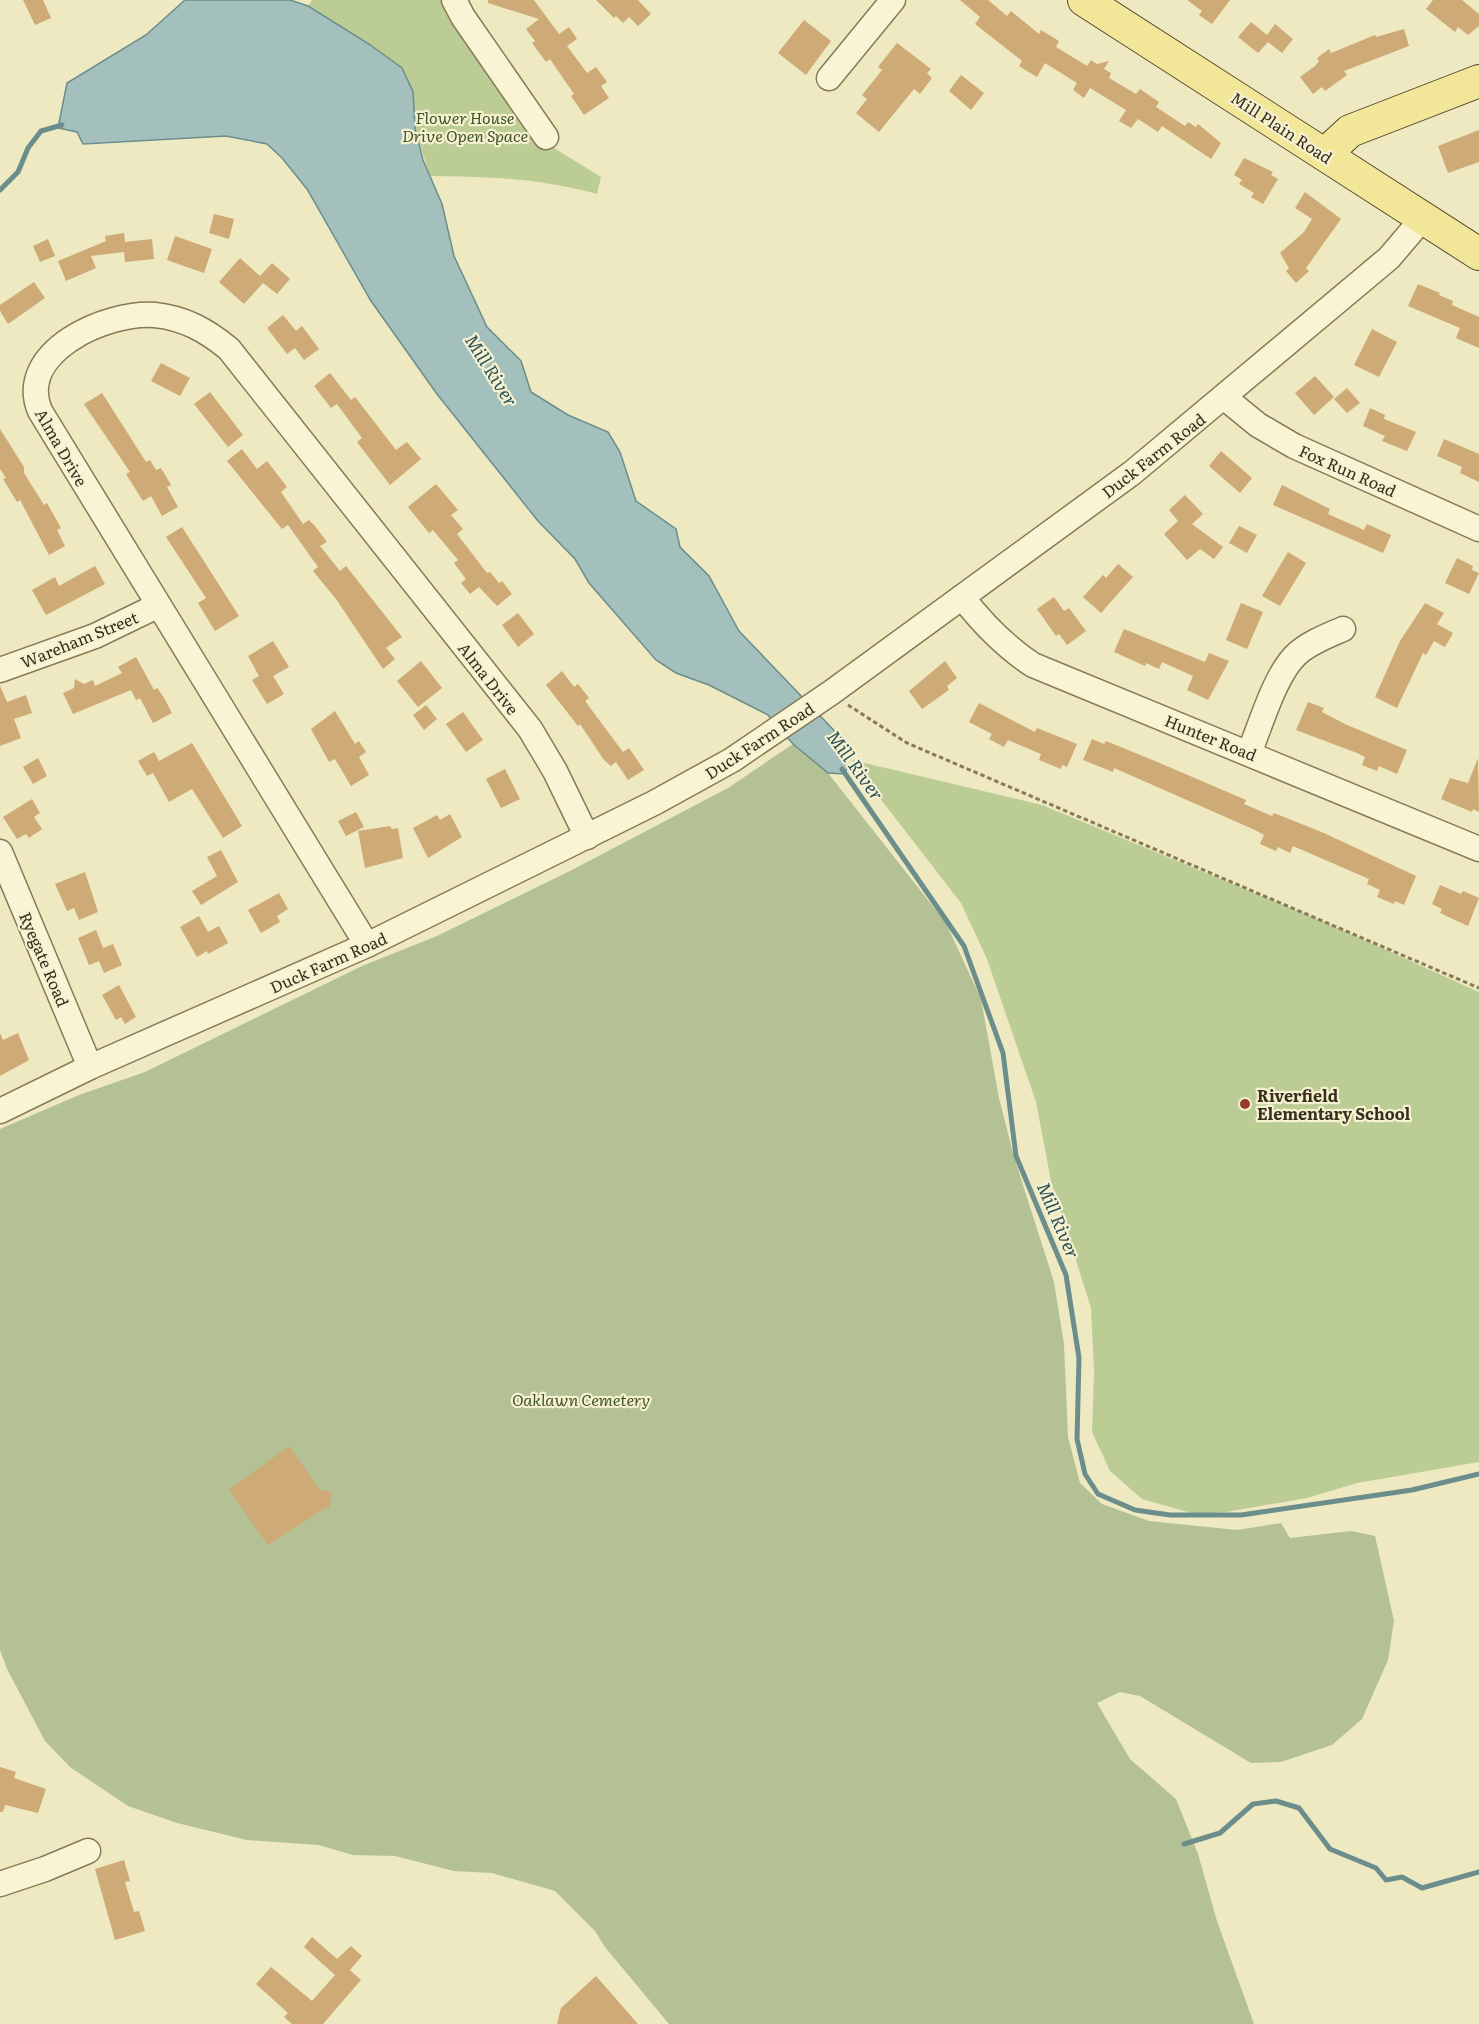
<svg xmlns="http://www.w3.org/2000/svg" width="1479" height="2024" font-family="Literata,serif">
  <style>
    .green { fill: #bccc95 }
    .cemetery { fill: #b3c194 }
    .water { fill: #a4c0bd; stroke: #6b8e8c; stroke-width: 1.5 }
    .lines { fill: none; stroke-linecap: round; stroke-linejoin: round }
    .stream { stroke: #6b8e8c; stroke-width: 5 }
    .building { fill: #cdaa76 }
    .minor-casing { stroke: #887a58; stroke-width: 27 }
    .major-casing { stroke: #55472d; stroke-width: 34 }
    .path { stroke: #887a58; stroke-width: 3; stroke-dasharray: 4.5 3; stroke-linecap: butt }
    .minor { stroke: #f9f5d4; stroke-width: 24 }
    .major { stroke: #f2e698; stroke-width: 32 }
    .poi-dot { fill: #973b28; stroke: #f6f1d1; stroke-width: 2 }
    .labels { text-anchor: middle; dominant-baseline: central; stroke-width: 4.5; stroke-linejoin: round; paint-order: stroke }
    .park-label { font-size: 16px; font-style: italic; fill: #3f5423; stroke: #f6f1d1 }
    .street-label { font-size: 16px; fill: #372e1d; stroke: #f6f1d1 }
    .poi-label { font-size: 16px; font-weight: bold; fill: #372e1d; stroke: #f6f1d1; text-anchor: start }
    .water-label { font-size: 18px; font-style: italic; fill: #2c5257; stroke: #f6f1d1 }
  </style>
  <rect width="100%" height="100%" fill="#eee9c1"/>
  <g class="green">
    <path d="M312,0H441L450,20L519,119L549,145L601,177L597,194C537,178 492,177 430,176L415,129L413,92L402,68L369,44L308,6Z"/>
    <path d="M852,760L1042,805L1322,921L1479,992V1462L1357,1483L1307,1498L1226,1512L1195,1514L1142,1499L1110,1471L1092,1432L1094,1371L1091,1308L1051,1181L1036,1102L987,959L961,903L879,797L867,787Z"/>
  </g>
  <path class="cemetery" d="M793,744L828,773L946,923L981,999L999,1098L1014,1157L1054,1282L1064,1344L1068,1437L1080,1483L1102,1504L1149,1521L1237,1530L1281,1523L1290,1538L1351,1531L1375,1536L1394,1621L1388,1660L1362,1719L1332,1745L1281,1762L1251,1763L1140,1696L1120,1692L1097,1703L1130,1759L1176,1799L1198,1854L1217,1921L1254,2024H669L605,1947L595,1931L555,1891L492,1873L454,1871L395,1856L353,1855L319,1845L247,1840L177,1823L128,1806L70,1767L45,1741L7,1669L0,1650V1129L79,1095L145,1072L362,966L437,936L570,871L728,788Z"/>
  <path class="water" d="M185,0H290L308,6L369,44L402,68L413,92L415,129L423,160L442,204L454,256L487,327L521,361L531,392L568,415L608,432L620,452L636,501L676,529L680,547L709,576L739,631L849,746L846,774L828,773L793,744L768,715L709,685L676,673L656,660L589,583L575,559L538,521L437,394L371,301L307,189L282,158L267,144L226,136L83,144L77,132L58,128L67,83L146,35Z"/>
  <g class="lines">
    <g class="stream">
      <path d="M0,190L18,172L28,148L41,131L62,125"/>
      <path d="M842,769L964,946L1003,1053L1016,1156L1066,1275L1079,1358L1077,1439L1085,1474L1098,1494L1135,1510L1170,1515H1241L1412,1490L1479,1474"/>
      <path d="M1184,1844L1220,1833L1253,1804L1276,1801L1299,1808L1330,1849L1376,1868L1386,1880L1402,1877L1422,1888L1479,1872"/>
    </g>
  </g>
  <g class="building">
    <path d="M23,0H43L51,18L35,25Z"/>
    <path d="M488,0H534L559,34L569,27L577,39L567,46L587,73L596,67L607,82L601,86L609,98L584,115L571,96L574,94L565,81L550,59L546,62L532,43L535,41L526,29L539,19L488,3Z"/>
    <path d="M596,0H638L651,14L638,26L629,17L623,23L616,16L614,18Z"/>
    <path d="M960,0H988L1007,16L1011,11L1039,34L1041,30L1059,41L1056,47L1087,66L1091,60L1097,64L1109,61L1104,69L1111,73L1109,78L1136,94L1140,89L1159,102L1156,107L1185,126L1188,122L1196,127L1198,124L1221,143L1211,159L1162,126L1158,132L1138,119L1131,128L1126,125L1119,121L1126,110L1090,88L1084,98L1073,90L1077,83L1045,63L1037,77L1019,66L1022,61L975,24L980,17Z"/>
    <path d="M1187,0H1230L1212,24L1199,15L1202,11Z"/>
    <path d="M1433,0H1462L1479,14V26L1468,35L1458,27L1455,32L1426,9Z"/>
    <path d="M804,20L831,41L806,75L778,53Z"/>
    <path d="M1251,22L1267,35L1275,24L1293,39L1282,53L1268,42L1258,53L1238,37Z"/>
    <path d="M1404,29L1409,46L1344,71L1347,75L1325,91L1322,87L1313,94L1300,77L1315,66L1319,61L1317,58L1329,49L1331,53L1375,35L1376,37Z"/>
    <path d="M897,43L931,69L927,73L932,78L920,94L914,89L879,132L856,113L867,99L862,95L882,70L878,67Z"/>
    <path d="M961,75L984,93L971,110L949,91Z"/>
    <path d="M1479,130V162L1448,173L1438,146Z"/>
    <path d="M1244,158L1273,172L1271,175L1278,179L1263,204L1251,197L1254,193L1239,184L1242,180L1234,175Z"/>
    <path d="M1305,192L1341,219L1306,268L1309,271L1296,283L1286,271L1289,268L1280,253L1304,232L1312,219L1295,208Z"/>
    <path d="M214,214L234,219L229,239L209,233Z"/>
    <path d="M124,233L125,242L152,239L154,259L125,262L124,252L91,256L96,268L66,281L58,261L106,241L105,236Z"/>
    <path d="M175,236L212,249L204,273L167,260Z"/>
    <path d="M48,239L55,256L40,262L33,246Z"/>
    <path d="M240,258L260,276L272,263L290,279L277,294L263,283L244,304L219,282Z"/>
    <path d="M34,282L45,298L8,324L0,311V305Z"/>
    <path d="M1418,284L1440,293L1439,295L1453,301L1452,305L1479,317V348L1456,338L1460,328L1408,306Z"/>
    <path d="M283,315L296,331L302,326L319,349L304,360L295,348L287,354L267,328Z"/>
    <path d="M1372,329L1397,342L1379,377L1354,365Z"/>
    <path d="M161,363L190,378L180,396L151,381Z"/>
    <path d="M330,373L351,400L355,397L396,450L407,442L421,459L390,485L357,442L362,438L337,404L331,408L314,386Z"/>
    <path d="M1315,376L1334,397L1314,415L1295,393Z"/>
    <path d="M1347,388L1360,403L1347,413L1334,399Z"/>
    <path d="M210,392L243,435L228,447L194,404Z"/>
    <path d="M102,393L146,462L150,460L156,470L161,468L171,485L167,487L178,507L162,516L151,496L143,501L126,474L130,472L84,404Z"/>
    <path d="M1370,408L1385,415L1384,419L1416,432L1407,451L1382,441L1385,436L1363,426Z"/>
    <path d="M0,429L24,467V473L44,505L47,503L61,528L57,530L65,546L49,555L20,500L17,502L3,479L6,478L0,469Z"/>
    <path d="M1444,439L1479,454V482L1460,473L1462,467L1437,456Z"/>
    <path d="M242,449L257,469L267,461L287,487L281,492L303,524L309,520L315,526L327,542L320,546L340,571L346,566L402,637L386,648L395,659L383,669L336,599L313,571L318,567L288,525L282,529L227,461Z"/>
    <path d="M1221,451L1252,478L1240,493L1209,466Z"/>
    <path d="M436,484L458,510L451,515L463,529L457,534L487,573L490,572L499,583L502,581L512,594L497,606L479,587L470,594L461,583L466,579L454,563L458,560L433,530L429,533L408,507Z"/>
    <path d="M1282,485L1330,509L1328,514L1364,530L1367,524L1391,535L1383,553L1273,505Z"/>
    <path d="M1185,495L1203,514L1192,524L1223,547L1214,559L1200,549L1187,560L1164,534L1178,521L1169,510Z"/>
    <path d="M1239,526L1257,535L1247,553L1229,543Z"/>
    <path d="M182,527L239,616L215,631L198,603L206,598L166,537Z"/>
    <path d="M1288,552L1306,563L1280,606L1262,596Z"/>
    <path d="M1457,558L1473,566L1472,570L1479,573L1469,594L1445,583Z"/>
    <path d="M1118,564L1133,577L1101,613L1083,597L1103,575L1106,578Z"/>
    <path d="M95,566L105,584L46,615L32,590L55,577L59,586Z"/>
    <path d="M1054,597L1064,611L1069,608L1086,631L1067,645L1059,634L1056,636L1037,609Z"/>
    <path d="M1241,603L1263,612L1247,649L1226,640Z"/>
    <path d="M1425,603L1444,613L1437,624L1453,633L1445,647L1434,641L1426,655L1423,653L1397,708L1375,697L1400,641Z"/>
    <path d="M518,613L534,634L518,647L502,625Z"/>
    <path d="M1124,629L1205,662L1209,653L1229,661L1208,700L1187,690L1193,676L1162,662L1159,669L1146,663L1145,666L1114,652Z"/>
    <path d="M273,641L289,667L273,676L284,694L267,704L252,680L259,676L248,656Z"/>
    <path d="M136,657L154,690L157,688L163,696L172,713L153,723L140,698L136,700L131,690L73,714L63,693L74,688L75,679L84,684L93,680L95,686L122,673L118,667Z"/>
    <path d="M421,661L442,688L418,707L397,681Z"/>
    <path d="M945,661L957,678L947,686L949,690L922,709L909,691Z"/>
    <path d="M562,671L574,687L578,684L589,698L585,701L623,752L629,748L644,770L628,780L616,762L611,766L604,760L580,724L578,726L546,685Z"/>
    <path d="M0,686L7,702L26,695L32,713L14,719L21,738L0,746Z"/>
    <path d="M1308,702L1324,708L1322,712L1347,725L1407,750L1397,774L1379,766L1377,771L1362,765L1365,757L1357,753L1296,730Z"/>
    <path d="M979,703L1035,732L1037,728L1077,744L1067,767L1062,765L1061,769L1039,760L1041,754L1008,740L1004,747L989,739L992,734L969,722Z"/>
    <path d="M426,705L437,719L424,730L413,715Z"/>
    <path d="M335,711L355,744L359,741L366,752L359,757L369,775L351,786L335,759L329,762L311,729Z"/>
    <path d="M463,712L483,740L466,752L446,724Z"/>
    <path d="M1092,739L1104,744L1106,741L1155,761L1246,800L1244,804L1272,816L1274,813L1324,833L1416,876L1404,905L1395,901L1394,904L1377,897L1380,890L1367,884L1369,879L1293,846L1290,853L1278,847L1276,851L1260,844L1264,835L1255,830L1114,768L1113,772L1083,760Z"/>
    <path d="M192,743L242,826L223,838L192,789L169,802L153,773L147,776L138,761L154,752L159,761Z"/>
    <path d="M38,758L47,776L33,784L23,767Z"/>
    <path d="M1478,758L1479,812L1473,809L1472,812L1441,799L1450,778L1468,783Z"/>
    <path d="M505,769L520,799L501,808L486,779Z"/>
    <path d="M32,799L40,813L34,817L42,829L29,838L26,834L17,839L3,817Z"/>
    <path d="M356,812L364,827L346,836L338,821Z"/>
    <path d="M450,814L462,837L428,858L413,828L437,815L440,820Z"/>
    <path d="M390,826L392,829L398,828L403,858L365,868L358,831Z"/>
    <path d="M221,850L238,882L201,905L192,891L217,876L207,857Z"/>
    <path d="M85,872L98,912L79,920L74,908L67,911L55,884Z"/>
    <path d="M1440,885L1461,894L1463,891L1479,898L1468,926L1440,913L1442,909L1432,904Z"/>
    <path d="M279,893L288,909L277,916L280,922L261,933L248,910Z"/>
    <path d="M199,916L208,932L219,926L228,943L208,954L207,951L197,957L180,927Z"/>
    <path d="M96,930L103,948L113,944L122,965L104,973L99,961L89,965L78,938Z"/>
    <path d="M119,985L136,1017L125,1024L121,1017L116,1020L102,995Z"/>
    <path d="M0,1033L3,1040L18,1033L29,1060L0,1076Z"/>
    <path d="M289,1446L320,1490L332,1492L329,1508H325L268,1545L229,1490Z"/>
    <path d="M0,1767L16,1772L14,1778L46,1789L38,1813L5,1805L3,1812H0Z"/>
    <path d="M124,1860L130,1881L125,1882L134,1912L139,1911L145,1931L115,1940L95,1869Z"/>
    <path d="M312,1937L337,1959L351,1946L362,1956L350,1970L361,1980L323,2024H292L284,2017L288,2013L256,1984L271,1967L312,2001L335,1975L304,1947Z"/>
    <path d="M596,1976L638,2024H557L561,2008Z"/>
  </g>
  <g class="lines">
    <defs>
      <g id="minor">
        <path d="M454,0L463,17L546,137"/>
        <path d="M829,78L893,0"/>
        <path d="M1225,398L1258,425L1294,446L1479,529"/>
        <path d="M962,597C983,624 1004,646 1033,665L1479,849"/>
        <path d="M0,670L95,636L157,606"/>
        <path d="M1249,753C1261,725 1275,673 1298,653C1311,642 1327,636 1343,629"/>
        <path d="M0,852L90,1067"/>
        <path d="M367,945L40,411C15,352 107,311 155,315C184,318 206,330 229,349L530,729L555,771L587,837"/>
        <path d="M0,1111L90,1067L367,945L654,803L732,760L832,692L1132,473L1389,258L1423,218"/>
        <path d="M0,1884L45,1869L88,1851"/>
      </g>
      <g id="major">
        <path d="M1084,0L1479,254"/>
        <path d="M1325,154L1350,131L1479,81"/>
      </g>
    </defs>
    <use href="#minor" class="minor-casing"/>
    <use href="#major" class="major-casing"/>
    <path class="path" d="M848,705L907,743L1479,988"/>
    <use href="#minor" class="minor"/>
    <use href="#major" class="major"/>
  </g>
  <circle class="poi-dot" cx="1245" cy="1104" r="6"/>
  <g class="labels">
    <g class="park-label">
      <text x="465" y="117">Flower House<tspan x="465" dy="18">Drive Open Space</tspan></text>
      <text x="581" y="1399">Oaklawn Cemetery</text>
    </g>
    <g class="street-label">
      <text transform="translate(1282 127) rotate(33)">Mill Plain Road</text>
      <text transform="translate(62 447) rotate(60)">Alma Drive</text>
      <text transform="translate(1153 455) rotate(-38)">Duck Farm Road</text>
      <text transform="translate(1348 470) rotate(24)">Fox Run Road</text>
      <text transform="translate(79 639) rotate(-22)">Wareham Street</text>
      <text transform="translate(489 678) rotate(52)">Alma Drive</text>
      <text transform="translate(1211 737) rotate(22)">Hunter Road</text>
      <text transform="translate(759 740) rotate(-33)">Duck Farm Road</text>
      <text transform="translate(45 959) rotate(67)">Ryegate Road</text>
      <text transform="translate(328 962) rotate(-24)">Duck Farm Road</text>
    </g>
    <g class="poi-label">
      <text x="1257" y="1095">Riverfield<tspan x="1257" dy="18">Elementary School</tspan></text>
    </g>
    <g class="water-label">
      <text transform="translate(492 370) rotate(58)">Mill River</text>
      <text transform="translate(856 765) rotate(54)">Mill River</text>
      <text transform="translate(1059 1220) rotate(67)">Mill River</text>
    </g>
  </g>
</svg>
